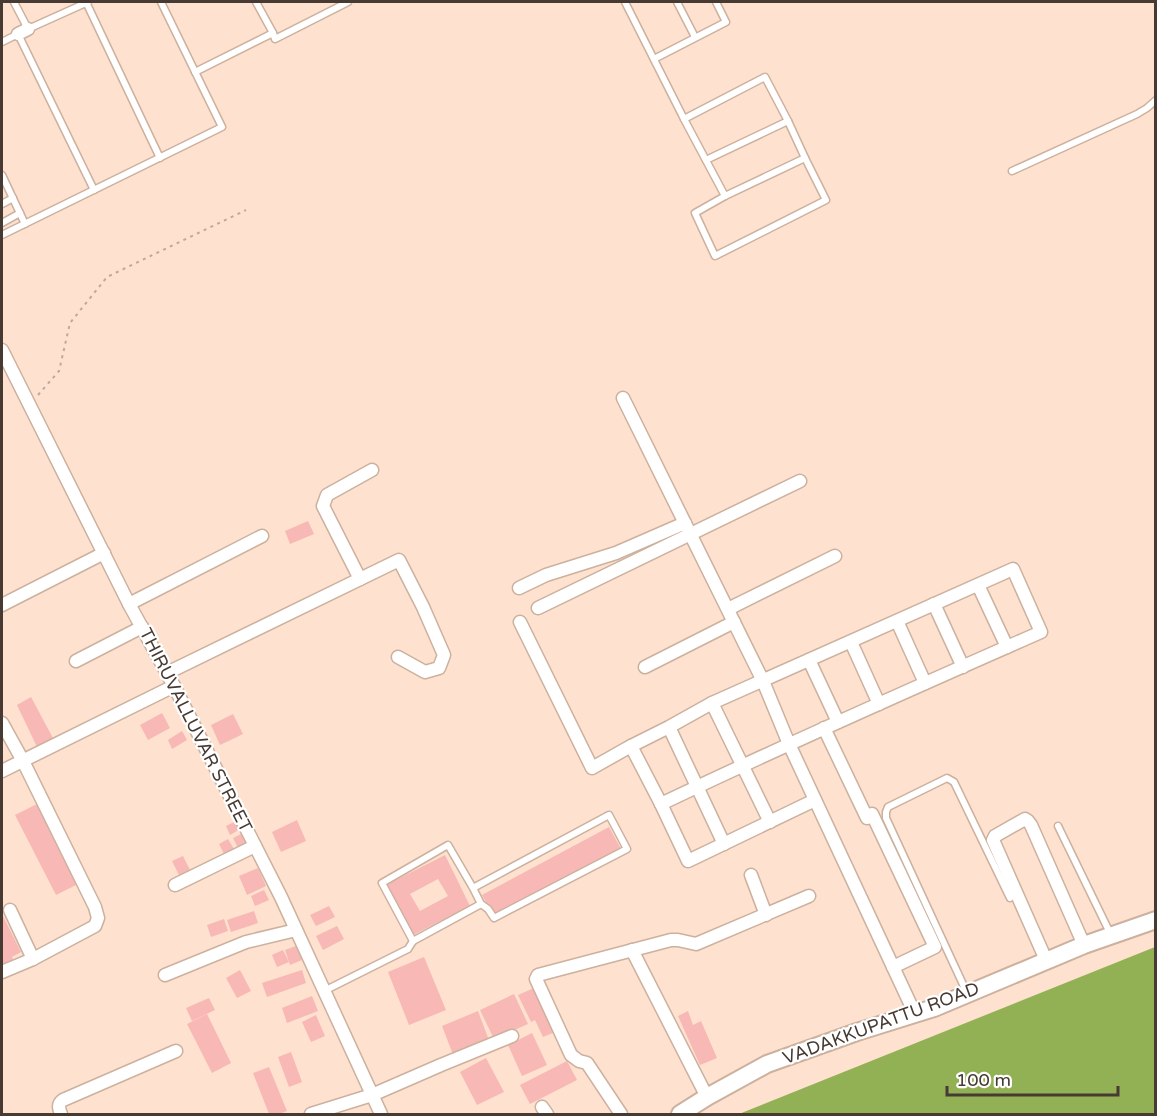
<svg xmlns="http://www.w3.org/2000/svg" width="1157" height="1116" font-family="'Varela Round',sans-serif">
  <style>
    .water { fill: #92b155 }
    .building { fill: #f8b8b5; fill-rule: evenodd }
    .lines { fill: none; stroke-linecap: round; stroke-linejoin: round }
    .lane-casing { stroke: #ccb19e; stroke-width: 9 }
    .street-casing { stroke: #ccb19e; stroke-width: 15 }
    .secondary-casing { stroke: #ccb19e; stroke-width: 20 }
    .path { stroke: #c0a99a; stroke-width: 2; stroke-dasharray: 3 4.5; stroke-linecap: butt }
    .lane { stroke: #fff; stroke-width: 6 }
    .street { stroke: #fff; stroke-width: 12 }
    .secondary { stroke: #fff; stroke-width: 16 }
    .labels { text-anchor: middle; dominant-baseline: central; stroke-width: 4.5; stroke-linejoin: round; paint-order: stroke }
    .street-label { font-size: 18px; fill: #463a33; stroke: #fff }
  </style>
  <rect width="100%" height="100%" fill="#fee1ce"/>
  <path class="water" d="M1155,947V1114H739Z"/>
  <g class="building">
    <path d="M308,521L314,534L290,544L285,531Z"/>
    <path d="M31,697L54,740L38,749L17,705Z"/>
    <path d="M162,713L170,728L148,740L140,725Z"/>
    <path d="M233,714L243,734L220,745L211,725Z"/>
    <path d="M182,731L187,740L172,749L168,740Z"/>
    <path d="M39,803L80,883L56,895L15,815Z"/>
    <path d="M238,820L242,828L230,835L226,826Z"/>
    <path d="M297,820L306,841L281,852L272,832Z"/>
    <path d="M609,827L621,849L494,917L482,895Z"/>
    <path d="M243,833L249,844L239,850L233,838Z"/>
    <path d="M228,839L234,849L224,854L219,844Z"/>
    <path d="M445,855L470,906L411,936L386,885ZM438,879L448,896L420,911L410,894Z"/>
    <path d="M183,856L190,870L179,875L172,861Z"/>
    <path d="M258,868L266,886L247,895L239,876Z"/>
    <path d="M264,890L269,900L255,906L251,896Z"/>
    <path d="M329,906L335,917L316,926L310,915Z"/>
    <path d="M254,911L258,923L231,932L227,920Z"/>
    <path d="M2,914L21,952L12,957L14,962L2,967Z"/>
    <path d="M224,919L228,931L211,937L207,925Z"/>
    <path d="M337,926L344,939L323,950L316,936Z"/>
    <path d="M296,946L302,960L290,965L285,950Z"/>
    <path d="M283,950L289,962L277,967L272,955Z"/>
    <path d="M424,957L446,1010L409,1025L388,972Z"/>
    <path d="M240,970L251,991L237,998L226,978Z"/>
    <path d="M302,970L306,983L267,997L262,983Z"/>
    <path d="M534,988L555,1032L543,1037L535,1020L531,1022L518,995Z"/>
    <path d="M514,994L528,1024L494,1039L480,1010Z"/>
    <path d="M312,996L318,1011L287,1023L282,1008Z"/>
    <path d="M209,998L215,1010L192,1021L186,1008Z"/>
    <path d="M478,1011L490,1043L454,1057L442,1026Z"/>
    <path d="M688,1011L693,1025L701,1021L717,1058L700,1065L678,1016Z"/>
    <path d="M207,1014L231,1063L212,1073L187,1024Z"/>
    <path d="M316,1015L325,1036L311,1042L302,1022Z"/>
    <path d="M532,1033L547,1065L522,1076L508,1045Z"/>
    <path d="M291,1052L302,1082L289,1087L278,1057Z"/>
    <path d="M486,1058L504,1092L477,1105L460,1072Z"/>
    <path d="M567,1061L577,1080L530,1104L520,1085Z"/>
    <path d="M269,1067L287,1111L279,1114H269L253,1073Z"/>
  </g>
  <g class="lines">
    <defs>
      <g id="lane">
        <path d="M14,2L28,29L88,2"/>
        <path d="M86,2L160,158"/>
        <path d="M625,2L684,119L725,196"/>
        <path d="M677,2L695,37"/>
        <path d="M273,33L275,39L348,2"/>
        <path d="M2,42L18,34L94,190"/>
        <path d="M654,59L726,22L716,2"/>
        <path d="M195,72L273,33L256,2"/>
        <path d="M684,119L765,77L788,121L805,158"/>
        <path d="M805,158L826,200L715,256L695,213L725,196Z"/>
        <path d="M706,160L788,121"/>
        <path d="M1012,171L1137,114L1147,108L1156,100"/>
        <path d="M2,175L25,224"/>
        <path d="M2,204L13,198"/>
        <path d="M2,223L20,213"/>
        <path d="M2,235L222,127L161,2"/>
        <path d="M1058,826L1111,935"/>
        <path d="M413,941L481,904"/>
        <path d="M324,991L408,949L413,941L382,883L448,845L473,888L609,815L627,849L494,918L488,909L481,904L473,888"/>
        <path d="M967,993L886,818V812L888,807L947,778L954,782L1010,898"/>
      </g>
      <g id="street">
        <path d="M18,34L28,29"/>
        <path d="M2,350L129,604L174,686L281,897L381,1114"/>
        <path d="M623,398L763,681L789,744L915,1014"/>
        <path d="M360,579L399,560L423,607L444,655L439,668L425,672L398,657"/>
        <path d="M978,585L1007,647"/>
        <path d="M519,588L546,575L616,553L685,523"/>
        <path d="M129,604L262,536"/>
        <path d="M934,604L963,667"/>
        <path d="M2,605L104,553"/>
        <path d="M538,608L800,481"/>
        <path d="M728,609L835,556"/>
        <path d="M897,621L925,683"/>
        <path d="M520,622L592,768L631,746"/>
        <path d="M851,642L879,704"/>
        <path d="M809,660L838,722"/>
        <path d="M76,661L142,627"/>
        <path d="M645,667L734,622"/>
        <path d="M167,673L360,579L323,506L327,495L372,470"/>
        <path d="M712,703L770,822"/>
        <path d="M2,723L23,761L95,907L98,918L95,926L33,959L2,972"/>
        <path d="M669,727L631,746L661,804C786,744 914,688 1041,632L1013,569L712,703L669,727L724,844"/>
        <path d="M824,728L867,818L872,814L935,947L893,967"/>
        <path d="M2,771L174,686"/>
        <path d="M661,804L688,861L815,800"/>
        <path d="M751,875L766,915"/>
        <path d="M175,885L255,846"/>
        <path d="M10,910L33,959"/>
        <path d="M632,950L707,1097"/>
        <path d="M1046,960L993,840L995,836L1025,819L1028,821L1031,825L1084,945"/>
        <path d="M165,975L246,942L296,930"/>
        <path d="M542,1107L547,1114"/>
        <path d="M61,1114C59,1109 57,1104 63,1100L176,1051"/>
        <path d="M311,1114L372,1095L441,1065L512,1036"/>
        <path d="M621,1114L587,1063L579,1061L571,1055L536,979L538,975L671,940H678L696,944L809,896"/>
      </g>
      <path id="secondary" d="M680,1114L707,1097L767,1064L857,1032L934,1008L1084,945L1156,920"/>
    </defs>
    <use href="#lane" class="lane-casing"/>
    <use href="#street" class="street-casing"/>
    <use href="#secondary" class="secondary-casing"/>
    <path class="path" d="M38,395L59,371L70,323L107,277L246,210"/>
    <use href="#lane" class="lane"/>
    <use href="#street" class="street"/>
    <use href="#secondary" class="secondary"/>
  </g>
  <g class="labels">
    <g class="street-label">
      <text transform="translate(196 730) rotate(63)">THIRUVALLUVAR STREET</text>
      <text transform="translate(881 1023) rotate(-20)">VADAKKUPATTU ROAD</text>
    </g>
  </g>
  <rect width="1157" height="1116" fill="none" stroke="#463a33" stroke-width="6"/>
  <path d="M947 1086v9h171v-9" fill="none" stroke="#463a33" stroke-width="3"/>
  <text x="956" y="1086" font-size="18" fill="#463a33" stroke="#ffffff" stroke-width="4.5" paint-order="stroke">100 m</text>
</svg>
